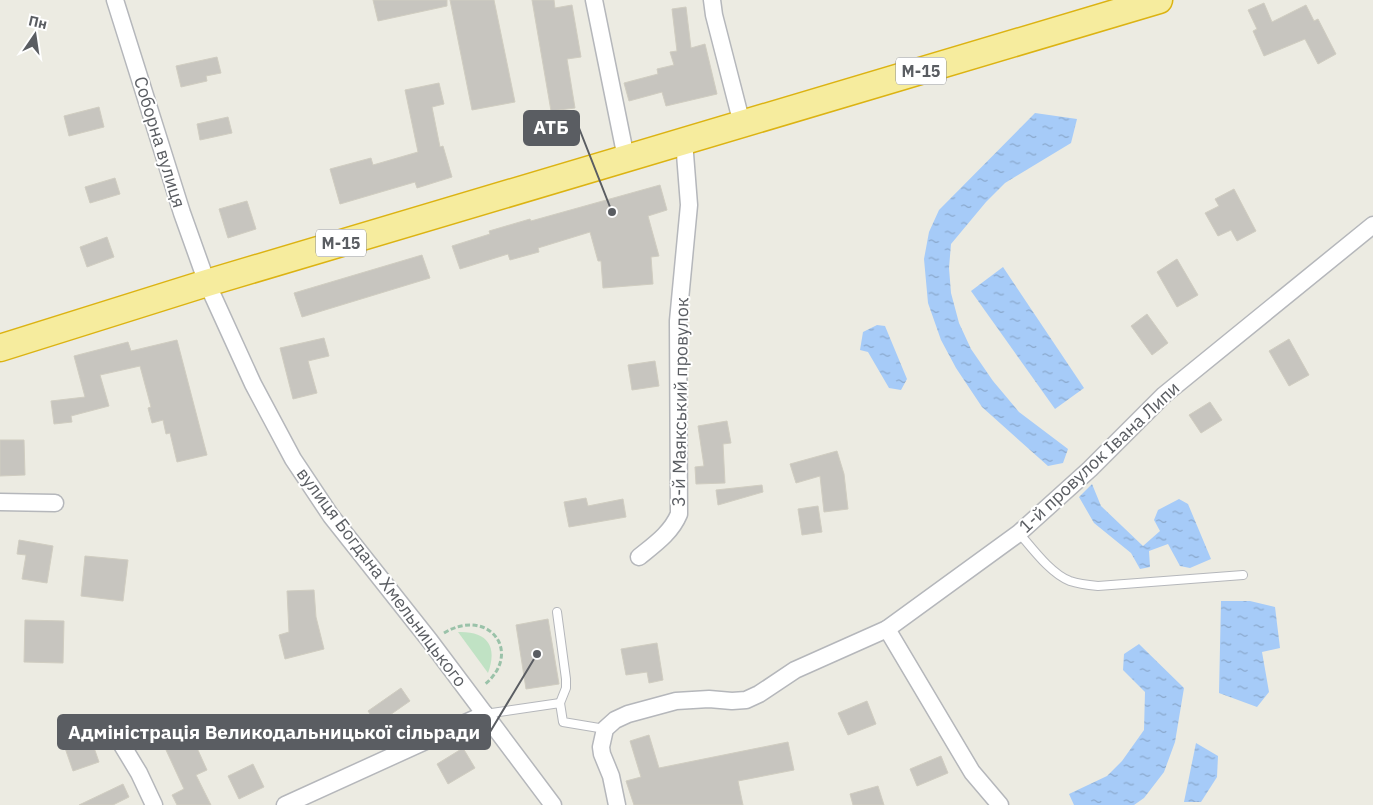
<svg xmlns="http://www.w3.org/2000/svg" width="1373" height="805" font-family="'IBM Plex Sans',sans-serif">
  <style>
    .grass { fill: #c0e2c4 }
    .water { fill: url(#water-ripples) }
    .building { fill: #c7c5bf; stroke: #d0cdc1 }
    .lines { fill: none; stroke-linecap: round; stroke-linejoin: round }
    .service-casing { stroke: #b5b7bb; stroke-width: 10 }
    .minor-casing { stroke: #b5b7bb; stroke-width: 19 }
    .trunk-casing { stroke: #dcb312; stroke-width: 29 }
    .path { stroke: #9ac2a9; stroke-width: 3; stroke-dasharray: 5 2.5; stroke-linecap: butt }
    .service { stroke: #fff; stroke-width: 8 }
    .minor { stroke: #fff; stroke-width: 16 }
    .trunk { stroke: #f6ec9e; stroke-width: 26 }
    .labels { text-anchor: middle; dominant-baseline: central; stroke-width: 4; stroke-linejoin: round; paint-order: stroke }
    .shield { fill: #fff; stroke: #8c8e91; stroke-width: 1 }
    .shield-label { font-size: 16px; font-weight: bold; fill: #5a5d62 }
    .street-label { font-size: 18px; fill: #5a5d62; stroke: #fff }
    .leader { fill: none; stroke: #5a5d62; stroke-width: 2 }
    .callout-dot { fill: #5a5d62; stroke: #fff; stroke-width: 2 }
    .callout { fill: #5a5d62; stroke: #5a5d62; stroke-width: 2 }
    .callout-label { font-size: 19px; text-anchor: middle; font-weight: bold; fill: #fff }
  </style>
  <defs>
    <pattern id="water-ripples" width="26" height="14" patternUnits="userSpaceOnUse" patternTransform="scale(1.25)"><rect width="26" height="14" fill="#a6cbf8"/><path d="M2 4q2-2 4 0t4 0M15 11q2-2 4 0t4 0" fill="none" stroke="#8aa8cc"/></pattern>
  </defs>
  <rect width="100%" height="100%" fill="#ecebe2"/>
  <path class="grass" d="M458,632C487,631 498,646 488,673Z"/>
  <g class="water">
    <path d="M1035,113L1077,119L1071,143L1005,183L986,202L951,244L949,268L951,293L959,323L971,349L993,381L1019,412L1068,449L1063,463L1048,466L982,407L956,368L941,340L928,303L924,259L929,232L939,210Z"/>
    <path d="M1003,267L1084,388L1055,409L971,291Z"/>
    <path d="M877,325L885,326L907,379L901,390L889,388L868,352L860,350L863,332Z"/>
    <path d="M1092,484L1101,506L1143,546L1160,531L1154,520L1158,510L1179,499L1188,504L1211,559L1190,568L1180,566L1168,544L1149,551L1150,567L1140,569L1131,553L1094,523L1079,497Z"/>
    <path d="M1221,601H1250L1275,607L1280,648L1262,652L1269,692L1257,707L1219,693Z"/>
    <path d="M1139,644L1184,688L1175,742L1164,772L1144,798L1134,805H1074L1069,794L1107,776L1122,761L1144,730L1145,692L1123,670L1124,654Z"/>
    <path d="M1196,743L1218,756L1217,777L1201,802H1184Z"/>
  </g>
  <g class="building">
    <path d="M373,0H447V6L378,21Z"/>
    <path d="M450,0H494L515,102L472,110Z"/>
    <path d="M532,0H554L555,8L572,5L581,57L567,59L575,108L551,111Z"/>
    <path d="M1264,3L1272,22L1306,5L1314,21L1318,19L1336,54L1318,64L1305,39L1264,56L1253,31L1257,29L1248,10Z"/>
    <path d="M686,7L691,48L705,44L717,94L666,106L662,92L629,101L624,83L658,74L657,69L674,65L670,52L677,51L672,9Z"/>
    <path d="M217,57L221,73L206,76L207,81L181,87L176,66Z"/>
    <path d="M439,83L444,104L432,107L440,147L443,146L452,177L417,188L415,182L340,204L330,169L371,158L373,165L418,152L405,90Z"/>
    <path d="M99,107L104,127L69,136L64,116Z"/>
    <path d="M228,117L232,133L200,140L197,124Z"/>
    <path d="M115,178L120,194L90,203L85,187Z"/>
    <path d="M660,185L667,210L648,216L659,256L651,257L653,284L603,288L601,261H598L590,232L538,248L539,252L510,260L508,254L460,269L452,246L490,234L489,231L530,219L531,221Z"/>
    <path d="M1234,189L1256,231L1237,241L1231,230L1218,236L1205,213L1219,206L1215,199Z"/>
    <path d="M247,201L256,229L228,238L219,209Z"/>
    <path d="M107,237L114,257L87,267L80,247Z"/>
    <path d="M422,255L430,278L302,317L294,293Z"/>
    <path d="M1177,259L1198,295L1177,307L1157,272Z"/>
    <path d="M1147,314L1168,343L1152,355L1131,326Z"/>
    <path d="M324,338L329,356L308,361L317,393L293,399L280,348Z"/>
    <path d="M1289,339L1309,375L1289,386L1269,351Z"/>
    <path d="M177,340L207,455L177,462L170,433L166,434L163,420L152,423L148,408L151,407L140,366L100,375L109,406L71,416L72,422L54,424L51,401L85,397L74,356L128,342L131,351Z"/>
    <path d="M655,361L659,386L632,390L628,365Z"/>
    <path d="M1210,402L1222,420L1201,433L1189,415Z"/>
    <path d="M727,421L731,443L723,444L725,483L696,484L695,467L704,466L698,426Z"/>
    <path d="M0,440H24L25,475L0,476Z"/>
    <path d="M837,451L844,474L848,509L824,512L820,476L796,483L790,464Z"/>
    <path d="M762,485L763,492L718,505L716,490Z"/>
    <path d="M586,498L588,506L623,499L626,517L569,527L564,502Z"/>
    <path d="M818,506L822,532L802,535L798,509Z"/>
    <path d="M19,540L53,546L47,583L22,579L26,555L17,554Z"/>
    <path d="M85,556L128,560L123,601L81,596Z"/>
    <path d="M314,590L316,617L324,649L285,659L279,635L289,632L287,591Z"/>
    <path d="M548,619L559,684L526,689L516,625Z"/>
    <path d="M25,620L64,621L63,663L24,662Z"/>
    <path d="M657,643L663,680L649,683L647,672L626,675L621,649Z"/>
    <path d="M401,688L410,701L377,724L368,711Z"/>
    <path d="M867,701L876,724L848,735L838,713Z"/>
    <path d="M649,735L659,768L788,742L794,770L738,781L743,805H634L626,781L641,777L630,741Z"/>
    <path d="M192,737L207,770L196,775L211,805H177L172,795L184,789L166,750Z"/>
    <path d="M91,739L99,762L73,771L65,748Z"/>
    <path d="M463,748L475,768L448,784L437,764Z"/>
    <path d="M941,756L948,773L917,786L910,769Z"/>
    <path d="M253,764L264,787L239,799L228,776Z"/>
    <path d="M123,784L129,797L113,805H79Z"/>
    <path d="M878,786L884,805H853L850,794Z"/>
  </g>
  <g class="lines">
    <defs>
      <g id="service">
        <path d="M1019,533C1032,548 1051,574 1070,581C1079,584 1088,585 1098,586L1243,575"/>
        <path d="M557,612L566,679V688L560,703"/>
        <path d="M485,714L560,703L563,722L605,729"/>
      </g>
      <g id="minor">
        <path d="M115,0L182,213L207,283L253,384L293,459L331,516L430,641L553,805"/>
        <path d="M594,0L626,158"/>
        <path d="M712,0L714,15L742,124"/>
        <path d="M0,502L55,503"/>
        <path d="M639,557C655,544 671,533 679,514L678,321L689,205L684,141"/>
        <path d="M887,629L972,772L1000,805"/>
        <path d="M116,735L139,773L154,805"/>
        <path d="M285,805L485,714"/>
        <path d="M617,805L611,776L602,754L601,747L605,729L615,720L628,714L676,701L709,699L732,701L746,700L759,694L795,670L887,629L1019,533L1090,469L1164,395L1373,225"/>
      </g>
      <path id="trunk" d="M0,348L207,283L1159,0"/>
    </defs>
    <use href="#service" class="service-casing"/>
    <use href="#minor" class="minor-casing"/>
    <use href="#trunk" class="trunk-casing"/>
    <path class="path" d="M444,633C489,606 524,653 484,685"/>
    <use href="#service" class="service"/>
    <use href="#minor" class="minor"/>
    <use href="#trunk" class="trunk"/>
  </g>
  <g class="labels">
    <g class="shield">
      <rect x="896" y="57.5" width="50" height="27" rx="4"/>
      <rect x="316" y="229.5" width="50" height="27" rx="4"/>
    </g>
    <g class="shield-label">
      <text x="921" y="71">М-15</text>
      <text x="341" y="243">М-15</text>
    </g>
    <g class="street-label">
      <text transform="translate(160 142) rotate(73)">Соборна вулиця</text>
      <text transform="translate(680 402) rotate(-89)">3-й Маякський провулок</text>
      <text transform="translate(1099 457) rotate(-43)">1-й провулок Івана Липи</text>
      <text transform="translate(382 577) rotate(53)">вулиця Богдана Хмельницького</text>
    </g>
  </g>
  <path class="leader" d="M612 212L579 128M537 654L490 732"/>
  <g class="callout-dot">
    <circle cx="612" cy="212" r="5"/>
    <circle cx="537" cy="654" r="5"/>
  </g>
  <g class="callout">
    <rect x="524" y="111" width="55" height="34" rx="5"/>
    <rect x="58" y="715" width="432" height="34" rx="5"/>
  </g>
  <g class="callout-label">
    <text x="551" y="134">АТБ</text>
    <text x="274" y="739">Адміністрація Великодальницької сільради</text>
  </g>
  <g transform="translate(35 35) rotate(13)" stroke="#ffffff" stroke-width="4" paint-order="stroke">
  <path d="M0-4L9 19L0 12L-9 19Z" fill="#5a5d62"/>
  <text y="-8" font-size="14" font-weight="bold" text-anchor="middle" fill="#5a5d62">Пн</text>
  </g>
</svg>
